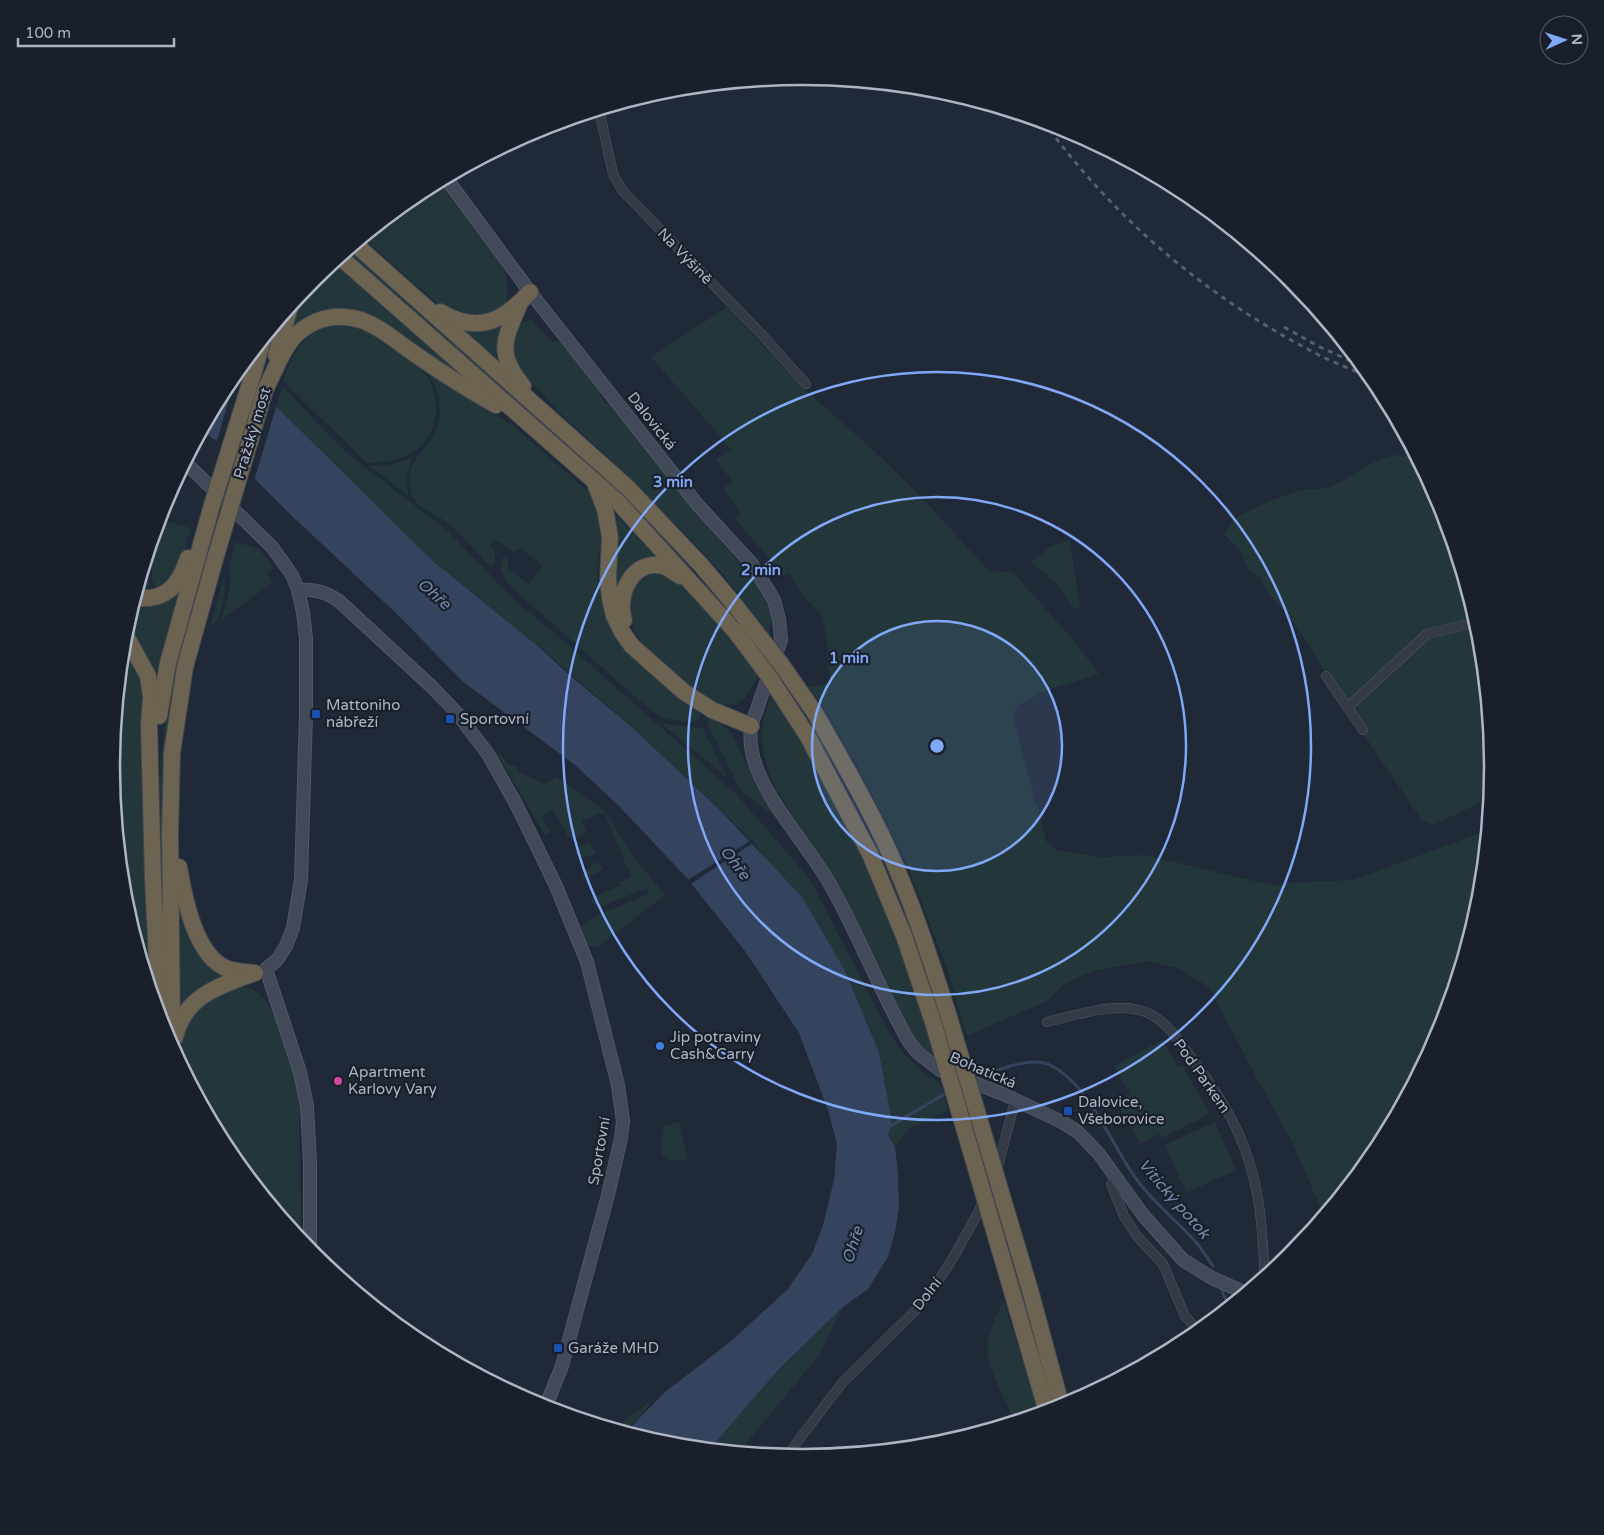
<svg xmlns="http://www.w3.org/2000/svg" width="1604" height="1535" font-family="'Varela Round',sans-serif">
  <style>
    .green { fill: #233639 }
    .water { fill: #34445e }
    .pier { fill: #202937 }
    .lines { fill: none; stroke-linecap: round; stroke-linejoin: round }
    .stream { stroke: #34445e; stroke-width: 3 }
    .street-casing { stroke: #515865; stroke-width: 10 }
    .secondary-casing { stroke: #515865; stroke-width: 14 }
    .highway-casing { stroke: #3e4552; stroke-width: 18 }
    .street { stroke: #343b47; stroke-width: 9 }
    .secondary { stroke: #424a5a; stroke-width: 12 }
    .highway { stroke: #6d6351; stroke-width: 16 }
    .rail { stroke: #555f6e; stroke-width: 3; stroke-dasharray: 5 5; stroke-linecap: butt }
    .highway-bridge-casing { stroke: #3e4552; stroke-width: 18; stroke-linecap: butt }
    .highway-bridge { stroke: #6d6351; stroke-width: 16 }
    .ring { fill: none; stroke: #81a8f6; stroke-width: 2.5 }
    .transit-dot { fill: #1a4fb4; stroke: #19202c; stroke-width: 2 }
    .shop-dot { fill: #3f7fe0; stroke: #19202c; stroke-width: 2 }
    .hotel-dot { fill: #d1479c; stroke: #19202c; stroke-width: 2 }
    .labels { text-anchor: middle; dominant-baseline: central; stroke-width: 4.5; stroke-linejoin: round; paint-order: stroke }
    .street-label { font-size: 15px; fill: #aeb5c4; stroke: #19202c }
    .poi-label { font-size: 15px; fill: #aeb5c4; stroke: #19202c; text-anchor: start }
    .water-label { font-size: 16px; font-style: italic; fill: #768bac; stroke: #19202c }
    .rim { fill: none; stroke: #aeb5c4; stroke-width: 2.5 }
    .centre { fill: #81a8f6; stroke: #19202c; stroke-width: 2.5 }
    .ring-label { font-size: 15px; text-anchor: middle; font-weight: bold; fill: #81a8f6; stroke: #19202c; stroke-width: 4.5; stroke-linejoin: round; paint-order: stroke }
  </style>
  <rect width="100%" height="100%" fill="#202937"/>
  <g class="green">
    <path d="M441,181L496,256L506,274L508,290L506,301L503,308L488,316L454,314L437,303L363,238L418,193Z"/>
    <path d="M349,249L558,435L632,503L695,568L688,566L629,506L345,253Z"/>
    <path d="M334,262L474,385L366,313C341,305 315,306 295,324L305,288L313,279Z"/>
    <path d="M727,307L802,387L870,447L924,500L989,571L1013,572L1076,643L1099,674L1041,692L1017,706L1013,717L1035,801L1038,807L1046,841L1058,851L1103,857L1145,855L1275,886L1284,883L1353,880L1483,832L1486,837L1480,903L1441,1032L1377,1152L1324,1216L1293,1144L1247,1060L1210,988L1180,969L1147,961L1093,971L1064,984L1047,1001L967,1036L947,969L906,862L853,757L852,758L823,707L808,687L830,683L826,634L821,614L805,598L789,574L782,577L773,563L735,519L741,513L723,488L733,483L716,459L731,449L651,357Z"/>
    <path d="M531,320L552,342L562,341L602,392L600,394L607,404L610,402L694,510L754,579L765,594L773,622H770V637L722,573L690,539L602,452L559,412L523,373L514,360L512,338L520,324Z"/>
    <path d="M503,323L496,359L464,331V330Z"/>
    <path d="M336,325C348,325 358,327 369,333C383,343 418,363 427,376C444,402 437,441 408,455C395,462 381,462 367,463L283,381C292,354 305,329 336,325Z"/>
    <path d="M427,371L515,427L589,492C603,511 602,526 602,549L598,552L597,581L602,587L635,657L656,678L683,702L698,711L701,716L699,720L694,723L665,719L650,710L510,586L501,571L502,558L508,557V568L528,584L543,566L521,549L520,550L518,548L514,552L494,539L490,545C496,549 495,557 495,563L490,567C474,550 459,529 439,517C429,512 417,506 412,496C410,492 410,486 410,481C409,463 417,458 427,445C447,419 442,397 427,371Z"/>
    <path d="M282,386L340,446L363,466L448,531L515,601L551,630L736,794L810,879L888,1031L903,1053L920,1070L941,1084L948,1110L908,1130L895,1147L888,1135L892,1122L879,1052L845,971L758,848L719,808L634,729L541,648L433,561L276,407Z"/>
    <path d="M1397,455L1416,456L1441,503L1480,633L1493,768L1490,798L1433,825L1422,821L1336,693L1309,644L1286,613L1268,593L1261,579L1248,569L1241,552L1224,534C1227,529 1231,523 1235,519C1247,510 1287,493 1302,490C1315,487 1321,491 1335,485C1355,475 1373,458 1397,455Z"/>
    <path d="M412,458L407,476L408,496L370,466L387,465Z"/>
    <path d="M617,517L654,552L653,557C633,560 623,578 613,594Z"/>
    <path d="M170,522L191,528C184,550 179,577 157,587L152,581C152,564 154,531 170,522Z"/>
    <path d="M157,525L160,528L150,550L148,594H136Z"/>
    <path d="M1070,540L1080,607L1075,610L1055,582L1031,562L1052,546Z"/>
    <path d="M236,542L259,549L274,568L267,573L273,582L221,620L227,601L230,585L229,566Z"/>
    <path d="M658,570L679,581L711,613L758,676C750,690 744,708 725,704L724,706C718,704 711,702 706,699C685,688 638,645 631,623C628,614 629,606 631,597C634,578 641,574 658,570Z"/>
    <path d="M224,577L225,578C225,593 223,618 210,627Z"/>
    <path d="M176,594L178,600L158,668L157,671H154L127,624L133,604Z"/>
    <path d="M183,629L187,630L165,940C160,881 157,821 161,761C164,716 174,673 183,629Z"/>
    <path d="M123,648C136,656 140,678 144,692L153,997L124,902L111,767Z"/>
    <path d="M771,696L821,773L863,856L892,926L927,1027L935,1059L925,1052L906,1027L840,894L775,787C761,756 757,728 771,696Z"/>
    <path d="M709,718H714L728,729L735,740L757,785L778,819L740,790L711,731L707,722Z"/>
    <path d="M662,724L703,728L727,777Z"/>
    <path d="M500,753L508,765L516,766L519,772L544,784L557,777L605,811L636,860L665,895L608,939L596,947L587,945L581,928L582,926L600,914L649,894L647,888L605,905L597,906L593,904L590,899L621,885L620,882L631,877L604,812L582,821L586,832L584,833V836L572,839L567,835L553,810L542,815L550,833L545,835L497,754Z"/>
    <path d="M590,841L596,854L583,858L577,855L578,848Z"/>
    <path d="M598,861L603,870L582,879L587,869Z"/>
    <path d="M180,909H181L230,976L177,1011Z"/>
    <path d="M243,987C248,988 253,988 257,992C278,1007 299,1080 300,1106C301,1111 299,1116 299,1121L301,1241L227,1151L175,1054L179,1036L195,1009L230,989Z"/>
    <path d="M1162,1040L1178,1067L1182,1065L1210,1114L1162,1138L1159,1134L1140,1144L1116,1102L1130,1094L1114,1066Z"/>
    <path d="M679,1122L688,1159C657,1166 658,1149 664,1126Z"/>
    <path d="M1215,1122L1236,1170L1186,1193L1165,1145Z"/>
    <path d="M1003,1300L1040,1414L1015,1422C1007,1403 983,1360 988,1341C991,1327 998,1313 1003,1300Z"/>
    <path d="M843,1307L820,1354L739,1452L709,1450L779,1369Z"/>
    <path d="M655,1397L643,1413L624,1432L614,1429Z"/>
  </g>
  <path class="water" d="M239,370L433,561L539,647L566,672L634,729L719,809L802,897L845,971L879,1052L892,1122L888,1135L895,1147L898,1174L899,1208L895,1232L888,1257L868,1289L843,1307L779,1369L709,1450L667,1445L625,1433L665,1392L730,1342L787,1290L812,1254L823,1225L834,1180L837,1144L828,1110L799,1033L745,951L686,877L618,805L575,765L462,681L399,616L293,517L217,441L202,431L227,383Z"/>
  <g class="pier">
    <path d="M240,368L277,404L254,481L216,444L237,372Z"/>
    <path d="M753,839L755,842L689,885L686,881Z"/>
  </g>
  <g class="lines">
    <g class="stream">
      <path d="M981,1076C998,1070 1030,1057 1048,1064C1089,1082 1111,1145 1137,1180C1154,1203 1176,1220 1195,1241C1201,1248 1207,1257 1213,1266"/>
      <path d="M889,1127L946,1093"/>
      <path d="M1222,1291L1229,1307"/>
    </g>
    <defs>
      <g id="street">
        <path d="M599,110L613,174L622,190L764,337L806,384"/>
        <path d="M1326,676L1363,730"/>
        <path d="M1348,707L1427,634L1477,622"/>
        <path d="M1047,1022C1076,1015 1120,1000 1148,1013C1167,1022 1178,1040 1190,1056C1234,1113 1257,1160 1262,1233C1263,1248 1265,1263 1264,1278"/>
        <path d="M1118,1179L1111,1184L1124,1216L1137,1236L1163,1264L1185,1316L1199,1332"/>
        <path d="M788,1457L792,1449L842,1383L917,1309L934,1287L953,1258L979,1211L999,1162L1015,1101"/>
      </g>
      <g id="secondary">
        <path d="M446,178L530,292L697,504L752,564L774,600L779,619L781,640L751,726C749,742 752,758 759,774C775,810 806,845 827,879C858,932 879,990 909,1042L918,1053L940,1070L1003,1094L1062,1122L1078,1132L1099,1154L1143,1215L1183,1260L1212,1278L1246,1293"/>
        <path d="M185,462L272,547L292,575L298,590L303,612L306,638V714L301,880L293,928L286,946L277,960L266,969L300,1072L307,1106L310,1163V1252"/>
        <path d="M298,590C315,589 326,592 339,601L432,687L456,712L488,754L517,806L556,886L587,962L618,1085L623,1121L621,1138L608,1195L562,1366L545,1408"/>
      </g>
      <g id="highway">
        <path d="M355,244L628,488L701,565L734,604"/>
        <path d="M340,257L618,502L735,631"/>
        <path d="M520,303C505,339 495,352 523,386"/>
        <path d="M440,312C478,334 502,322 530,292"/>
        <path d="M276,355L290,307"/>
        <path d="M254,371L263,339"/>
        <path d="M265,390C274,373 283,347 297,334C315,318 337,313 361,320C379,326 396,341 412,352C439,371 467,389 496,405"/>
        <path d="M596,486L605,509L610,537L608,579L610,598L614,616L622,632L632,646L684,692L712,710L751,726"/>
        <path d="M135,598C166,601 179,586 188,558"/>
        <path d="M624,620C616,596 632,558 663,566C669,568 675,573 680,576"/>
        <path d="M124,632L148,676L151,696L149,725L153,879L160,1022"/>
        <path d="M815,713C840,757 866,801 887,847C912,901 930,958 948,1014"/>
        <path d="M159,716L168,663L212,505"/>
        <path d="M807,735L870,854L904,936L933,1022"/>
        <path d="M179,867C184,897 195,957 228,969C236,972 247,972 255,973"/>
        <path d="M175,1037C185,996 217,987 252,974"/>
        <path d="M170,1045L172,1027L170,833L172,753L185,667L215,559"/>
        <path d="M1030,1290L1062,1408"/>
        <path d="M1013,1295L1047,1412"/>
      </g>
    </defs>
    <use href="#street" class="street-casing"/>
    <use href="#secondary" class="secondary-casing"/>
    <use href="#highway" class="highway-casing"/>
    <use href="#street" class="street"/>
    <use href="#secondary" class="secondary"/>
    <use href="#highway" class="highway"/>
    <g class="rail">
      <path d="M1044,122C1116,221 1208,298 1317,354C1334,363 1354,370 1372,378"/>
      <path d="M1284,327L1320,347L1362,366"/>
    </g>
    <defs>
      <g id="highway-bridge">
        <path d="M212,505L254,371"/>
        <path d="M215,559L265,390"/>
        <path d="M734,604L781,664L815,713"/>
        <path d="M735,631L768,675L807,735"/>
        <path d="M948,1014L1030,1290"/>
        <path d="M933,1022L1013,1295"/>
      </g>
    </defs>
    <use href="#highway-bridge" class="highway-bridge-casing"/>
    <use href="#highway-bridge" class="highway-bridge"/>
  </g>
  <circle cx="937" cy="746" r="125" fill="#81a8f6" fill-opacity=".12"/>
  <g class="ring">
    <circle cx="937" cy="746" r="125"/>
    <circle cx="937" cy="746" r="249"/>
    <circle cx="937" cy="746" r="374"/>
  </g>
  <g class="transit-dot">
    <rect x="311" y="709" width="10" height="10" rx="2.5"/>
    <rect x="445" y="714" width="10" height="10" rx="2.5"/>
    <rect x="1063" y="1106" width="10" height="10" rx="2.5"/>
    <rect x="553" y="1343" width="10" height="10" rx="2.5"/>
  </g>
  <circle class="shop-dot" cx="660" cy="1046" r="5"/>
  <circle class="hotel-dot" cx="338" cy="1081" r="5"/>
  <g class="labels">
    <g class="street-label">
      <text transform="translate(685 256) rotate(46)">Na Výšině</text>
      <text transform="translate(652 421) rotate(52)">Dalovická</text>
      <text transform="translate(252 433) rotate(-73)">Pražský most</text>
      <text transform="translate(983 1070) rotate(23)">Bohatická</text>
      <text transform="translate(1202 1076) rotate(55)">Pod Parkem</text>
      <text transform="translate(599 1151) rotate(-80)">Sportovní</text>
      <text transform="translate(927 1294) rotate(-52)">Dolní</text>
    </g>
    <g class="poi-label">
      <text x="326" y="705">Mattoniho<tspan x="326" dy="17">nábřeží</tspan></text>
      <text x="460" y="719">Sportovní</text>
      <text x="670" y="1037">Jip potraviny<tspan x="670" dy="17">Cash&amp;Carry</tspan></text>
      <text x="348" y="1072">Apartment<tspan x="348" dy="17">Karlovy Vary</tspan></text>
      <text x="1078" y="1102">Dalovice,<tspan x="1078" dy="17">Všeborovice</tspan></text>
      <text x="568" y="1348">Garáže MHD</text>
    </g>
    <g class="water-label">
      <text transform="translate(434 594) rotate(41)">Ohře</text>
      <text transform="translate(735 863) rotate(52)">Ohře</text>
      <text transform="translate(1174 1199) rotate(49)">Vitický potok</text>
      <text transform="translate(853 1245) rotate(-73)">Ohře</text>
    </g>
  </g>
  <path d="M0 0H1604V1535H0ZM120 767a682 682 0 1 1 1364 0a682 682 0 1 1-1364 0Z" fill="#19202c" fill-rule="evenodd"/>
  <path class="rim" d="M120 767a682 682 0 1 1 1364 0a682 682 0 1 1-1364 0Z"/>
  <circle cx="937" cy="746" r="8" class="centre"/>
  <g class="ring-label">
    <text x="673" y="487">3 min</text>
    <text x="761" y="575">2 min</text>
    <text x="849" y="663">1 min</text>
  </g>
  <g transform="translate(1564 40) rotate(87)"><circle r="24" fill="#19202c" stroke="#555c69"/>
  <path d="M0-4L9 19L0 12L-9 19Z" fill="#81a8f6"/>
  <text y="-8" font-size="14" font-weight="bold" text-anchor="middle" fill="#aeb5c4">N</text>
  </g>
  <path d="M18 38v8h156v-8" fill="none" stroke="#aeb5c4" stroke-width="2.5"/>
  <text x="25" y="38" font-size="15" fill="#aeb5c4" stroke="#19202c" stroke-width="4" paint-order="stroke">100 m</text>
</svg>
